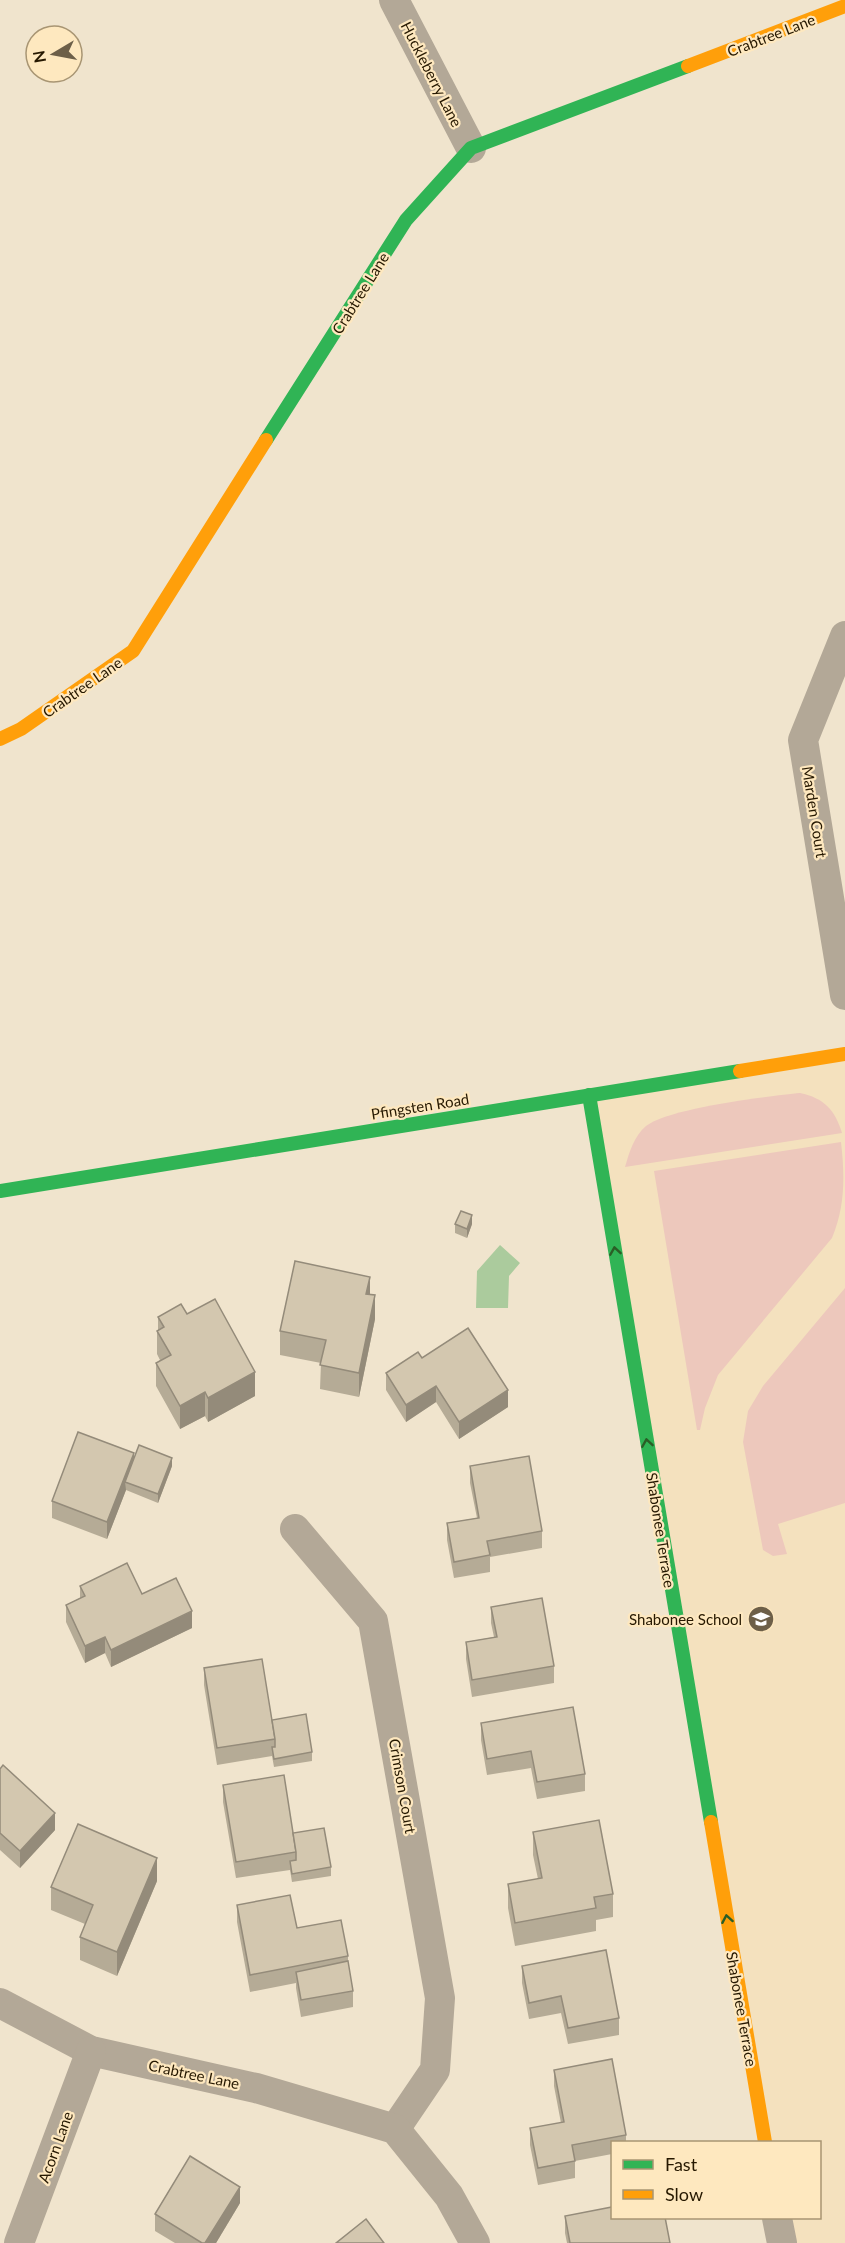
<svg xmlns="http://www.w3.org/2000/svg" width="845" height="2243" font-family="Lato,sans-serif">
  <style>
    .built { fill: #f4e1be }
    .green { fill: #edc8bc }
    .water { fill: #abcb9d }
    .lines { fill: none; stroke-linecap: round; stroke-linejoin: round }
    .street { stroke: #b3a897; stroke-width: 30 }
    .fast { stroke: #30b455; stroke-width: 14 }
    .slow { stroke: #ff9f0a; stroke-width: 14 }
    .wall { fill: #b5ab96 }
    .shaded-wall { fill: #948b7a }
    .building { fill: #d3c7af; stroke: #948b7a; stroke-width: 1.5 }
    .oneway { stroke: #2a5e26 }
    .labels { text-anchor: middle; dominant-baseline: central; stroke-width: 4.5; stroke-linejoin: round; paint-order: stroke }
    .street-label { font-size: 15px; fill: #261800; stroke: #fee8bf }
    .poi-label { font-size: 15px; fill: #261800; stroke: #fee8bf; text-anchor: end }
  </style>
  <rect width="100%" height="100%" fill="#f0e4cd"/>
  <path class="built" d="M845,1054V2243H782L777,2218H820V2142H765L589,1095Z"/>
  <g class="green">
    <path d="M800,1093C824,1098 835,1110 842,1133L625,1167C629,1153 634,1136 646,1126C668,1108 769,1096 800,1093Z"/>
    <path d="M841,1142C845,1177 845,1207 832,1238L718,1375L705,1408L700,1430H697L654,1171Z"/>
    <path d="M845,1288V1503L778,1524L787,1554L773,1556L763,1550L743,1442L748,1411L763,1386Z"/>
  </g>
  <path class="water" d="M500,1245L520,1263L509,1276L508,1308H476L477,1271Z"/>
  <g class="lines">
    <g class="street">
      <path d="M394,0L471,148"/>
      <path d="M845,636L803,740L845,995"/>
      <path d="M295,1529L373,1621L440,1998L435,2070L395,2129"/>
      <path d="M0,2003L91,2051L256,2088L395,2129L449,2196L475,2243"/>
      <path d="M777,2218L782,2243"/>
      <path d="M19,2243L91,2051"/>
    </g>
    <g class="fast">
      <path d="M266,440L406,220L471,148L688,66"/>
      <path d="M589,1095L711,1822"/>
      <path d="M0,1191L740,1071"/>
    </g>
    <g class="slow">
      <path d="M688,66L845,6"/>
      <path d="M0,739L21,729L133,651L266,440"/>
      <path d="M740,1071L845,1054"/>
      <path d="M711,1822L765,2142"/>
    </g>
  </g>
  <g class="wall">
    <path d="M455,1224H472L467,1238L455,1233Z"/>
    <path d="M370,1294L375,1319L359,1397L320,1389L321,1363L280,1355V1331Z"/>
    <path d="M187,1314L255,1396L208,1422L205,1416L180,1429L156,1386V1363L160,1360L157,1354V1331L158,1330V1317Z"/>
    <path d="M422,1358L508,1407L459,1439L436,1402L406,1422L386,1390V1373Z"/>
    <path d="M134,1459L172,1466L158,1503L126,1490L107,1539L52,1518V1501Z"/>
    <path d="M470,1466L542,1531V1548L490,1557V1572L454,1578L447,1540V1523L477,1518L470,1483Z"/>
    <path d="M80,1586L142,1594L192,1628L111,1667L105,1653L85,1663L66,1622V1605L80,1598Z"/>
    <path d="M491,1607L554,1666V1683L472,1697L466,1659V1642L494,1637L491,1623Z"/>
    <path d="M204,1668L272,1720L312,1752V1761L274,1767L272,1756L217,1765L204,1685Z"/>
    <path d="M481,1723L585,1774V1791L537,1799L531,1768L487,1775L481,1740Z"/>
    <path d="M0,1769L55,1830L20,1868L0,1850Z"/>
    <path d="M223,1785L293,1833L331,1867V1876L292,1882L290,1870L236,1878L223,1802Z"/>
    <path d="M533,1832L613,1894V1917L596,1920V1931L515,1946L508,1908V1884L538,1879L533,1855Z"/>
    <path d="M157,1881L117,1976L80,1960V1937L85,1924L51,1910V1887Z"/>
    <path d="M237,1905L297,1928L348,1956V1961L353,1991V2007L301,2017L296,1988V1983L250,1992L237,1922Z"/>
    <path d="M522,1966L619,2018V2035L568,2044L561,2013L529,2019L522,1983Z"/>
    <path d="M554,2070L626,2135V2142H612V2154L575,2161V2178L538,2185L530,2145V2128L561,2123L554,2086Z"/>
    <path d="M240,2203L216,2243H175L155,2231V2214Z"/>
    <path d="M565,2216L670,2243H567L565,2233Z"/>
  </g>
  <g class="shaded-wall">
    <path d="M472,1215V1224L467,1238V1229Z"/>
    <path d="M370,1277V1300L366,1294Z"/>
    <path d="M375,1295V1319L359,1397V1373Z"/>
    <path d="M255,1372V1396L208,1422V1398Z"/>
    <path d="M436,1386V1402L406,1422V1405Z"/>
    <path d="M508,1390V1407L459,1439V1422Z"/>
    <path d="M205,1392V1416L180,1429V1406Z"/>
    <path d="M134,1453V1470L125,1482L126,1490L107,1539V1522Z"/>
    <path d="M172,1458V1466L158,1503V1494Z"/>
    <path d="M192,1611V1628L111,1667V1650Z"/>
    <path d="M105,1637V1653L85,1663V1646Z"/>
    <path d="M55,1813V1830L20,1868V1851Z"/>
    <path d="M157,1858V1881L117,1976V1952Z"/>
    <path d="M240,2187V2203L216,2243H205Z"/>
  </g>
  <g class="building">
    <path d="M461,1211L472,1215L467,1229L455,1224Z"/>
    <path d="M295,1261L370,1277L366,1294L375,1295L359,1373L320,1365L326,1340L280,1331Z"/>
    <path d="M215,1299L255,1372L208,1398L205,1392L180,1406L156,1363L171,1355L157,1331L164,1327L158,1317L181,1304L187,1314Z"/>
    <path d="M468,1328L508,1390L459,1422L436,1386L406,1405L386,1373L418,1352L422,1358Z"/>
    <path d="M78,1432L134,1453L107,1522L52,1501Z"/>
    <path d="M139,1445L172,1458L158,1494L125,1482Z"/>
    <path d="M529,1456L542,1531L487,1541L490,1555L454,1562L447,1523L479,1518L470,1466Z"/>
    <path d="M127,1563L142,1594L176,1578L192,1611L111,1650L105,1637L85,1646L66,1605L85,1596L80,1586Z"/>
    <path d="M542,1598L554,1666L472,1680L466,1642L497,1637L491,1607Z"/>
    <path d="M262,1659L275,1739L217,1748L204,1668Z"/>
    <path d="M573,1707L585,1774L537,1782L531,1751L487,1759L481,1723Z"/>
    <path d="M306,1714L312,1752L274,1759L272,1747H275V1739L272,1720Z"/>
    <path d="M3,1765L55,1813L20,1851L0,1833V1769Z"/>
    <path d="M284,1775L296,1852L236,1862L223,1785Z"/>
    <path d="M599,1820L613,1894L594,1897L596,1908L515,1923L508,1884L542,1878L533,1832Z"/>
    <path d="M78,1824L157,1858L117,1952L80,1937L93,1905L51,1887Z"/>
    <path d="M324,1828L331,1867L292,1874L290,1861L296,1860V1852L293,1833Z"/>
    <path d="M290,1895L297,1928L341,1920L348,1956L250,1975L237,1905Z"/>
    <path d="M606,1950L619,2018L568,2028L561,1996L529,2003L522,1966Z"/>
    <path d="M348,1961L353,1991L301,2000L296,1972Z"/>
    <path d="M612,2059L626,2135L572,2145L575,2161L538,2168L530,2128L564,2122L554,2070Z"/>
    <path d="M190,2156L240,2187L205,2243H202L155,2214Z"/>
    <path d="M612,2207V2217H665L670,2243H570L565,2216Z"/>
    <path d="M366,2219L384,2243H336Z"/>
  </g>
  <defs><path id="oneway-chevron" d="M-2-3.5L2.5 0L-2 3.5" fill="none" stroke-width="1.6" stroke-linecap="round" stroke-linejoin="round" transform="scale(1.5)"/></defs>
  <g class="oneway">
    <use href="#oneway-chevron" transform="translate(615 1251) rotate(-99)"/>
    <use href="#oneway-chevron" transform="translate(647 1443) rotate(-99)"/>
    <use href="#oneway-chevron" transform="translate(727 1919) rotate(-100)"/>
  </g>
  <defs>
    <symbol id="school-disc" viewBox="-11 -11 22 22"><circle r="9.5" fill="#6d5f48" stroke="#fee8bf"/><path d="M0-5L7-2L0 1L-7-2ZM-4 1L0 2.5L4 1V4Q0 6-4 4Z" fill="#fff"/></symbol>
  </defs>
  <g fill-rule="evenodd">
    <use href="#school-disc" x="746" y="1604" width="30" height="30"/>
  </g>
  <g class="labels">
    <g class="street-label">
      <text transform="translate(771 35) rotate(-21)">Crabtree Lane</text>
      <text transform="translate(432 74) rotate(63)">Huckleberry Lane</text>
      <text transform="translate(360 293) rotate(-58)">Crabtree Lane</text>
      <text transform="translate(82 687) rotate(-35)">Crabtree Lane</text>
      <text transform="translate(815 812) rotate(81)">Marden Court</text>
      <text transform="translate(420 1106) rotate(-9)">Pfingsten Road</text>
      <text transform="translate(661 1530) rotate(81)">Shabonee Terrace</text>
      <text transform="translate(403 1786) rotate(80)">Crimson Court</text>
      <text transform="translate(742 2009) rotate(80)">Shabonee Terrace</text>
      <text transform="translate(194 2074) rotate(12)">Crabtree Lane</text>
      <text transform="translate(55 2147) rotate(-70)">Acorn Lane</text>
    </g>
    <g class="poi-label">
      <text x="742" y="1619">Shabonee School</text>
    </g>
  </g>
  <rect x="611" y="2141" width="210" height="78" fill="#fee8bf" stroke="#a89573" stroke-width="1.5"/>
  <rect x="623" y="2160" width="30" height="9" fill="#30b455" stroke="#a89573" stroke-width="1.5"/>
  <text x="665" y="2171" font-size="18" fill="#261800">Fast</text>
  <rect x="623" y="2190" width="30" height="9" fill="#ff9f0a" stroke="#a89573" stroke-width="1.5"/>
  <text x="665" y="2201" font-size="18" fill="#261800">Slow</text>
  <g transform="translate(54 54) rotate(260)"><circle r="28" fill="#fee8bf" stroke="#a89573" stroke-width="1.5"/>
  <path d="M0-4.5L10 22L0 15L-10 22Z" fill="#6d5f48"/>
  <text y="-9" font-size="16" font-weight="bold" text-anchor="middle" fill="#261800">N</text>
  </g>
</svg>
